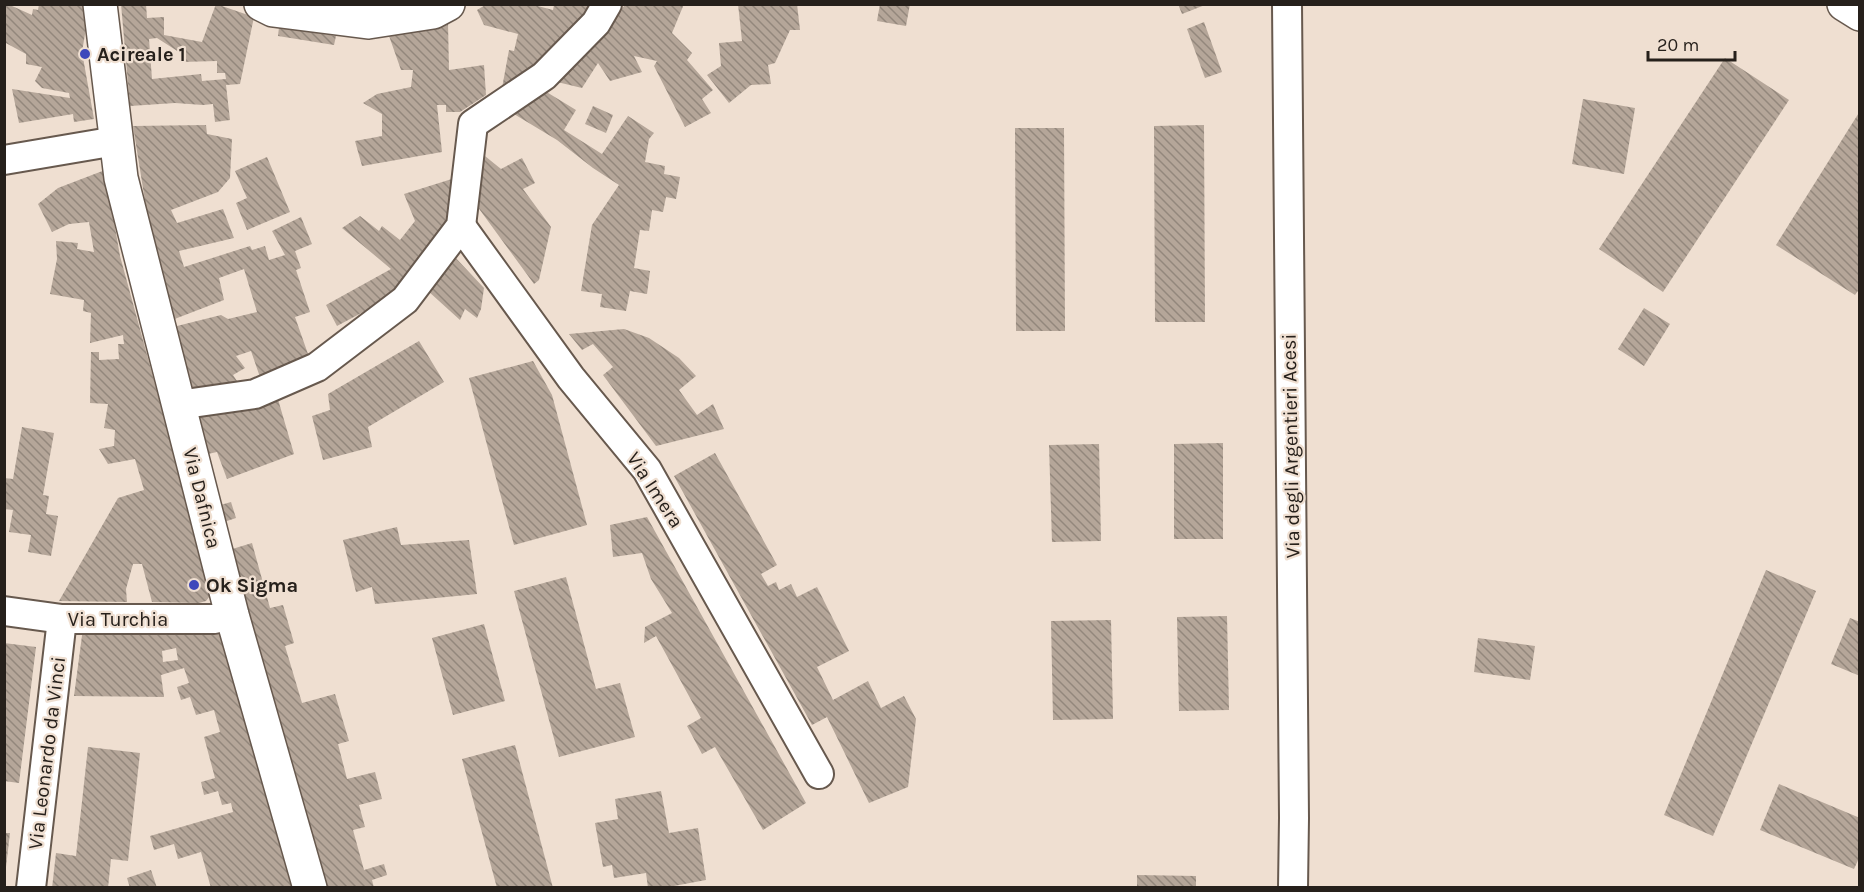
<svg xmlns="http://www.w3.org/2000/svg" width="1864" height="892" font-family="Karla,sans-serif">
  <style>
    .building { fill: url(#building-back-hatch); fill-rule: evenodd }
    .lines { fill: none; stroke-linecap: round; stroke-linejoin: round }
    .street-casing { stroke: #67594e; stroke-width: 32 }
    .secondary-casing { stroke: #67594e; stroke-width: 36 }
    .street { stroke: #fff; stroke-width: 28 }
    .secondary { stroke: #fff; stroke-width: 33 }
    .poi-dot { fill: #3d47bb; stroke: #efdfd1; stroke-width: 2 }
    .labels { text-anchor: middle; dominant-baseline: central; stroke-width: 4.5; stroke-linejoin: round; paint-order: stroke }
    .poi-label { font-size: 20px; font-weight: bold; fill: #26201b; stroke: #efdfd1; text-anchor: start }
    .street-label { font-size: 20px; fill: #26201b; stroke: #efdfd1 }
  </style>
  <defs>
    <pattern id="building-back-hatch" width="6" height="6" patternUnits="userSpaceOnUse" patternTransform="scale(1.5)"><rect width="6" height="6" fill="#b5a699"/><path d="M-1 5l2 2M0 0l6 6M5-1l2 2" fill="none" stroke="#93877c"/></pattern>
  </defs>
  <rect width="100%" height="100%" fill="#efdfd1"/>
  <g class="building">
    <path d="M4,4H12V6L32,15L33,9L38,10L39,4H90L82,52L94,119L74,122L73,114L19,123L12,89L70,98L69,93L42,88L35,81L42,67L26,64V54L4,42Z"/>
    <path d="M121,4H146L147,18L164,17V35L202,42L216,4L254,17L240,84L226,85L230,120L215,122L213,104L203,105L175,103L130,106ZM157,38L182,54L181,62L217,61V73H225L226,79L202,81L201,74L152,79L149,39Z"/>
    <path d="M487,4H530L553,10L554,5H597L565,45L502,88L509,50L514,51L518,34L484,25L477,10Z"/>
    <path d="M626,4H684L672,33L692,53L687,60L713,90L702,99L711,113L685,127L654,66L657,61L634,56L642,72L610,81L598,63L582,88L553,81Z"/>
    <path d="M738,4H797L800,30H790L775,63L768,65L771,84L751,85L729,103L707,75L721,66L719,43L742,41Z"/>
    <path d="M880,4H910L906,26L877,21Z"/>
    <path d="M1178,4H1205V5L1182,14Z"/>
    <path d="M1204,22L1222,72L1205,78L1187,29Z"/>
    <path d="M448,23L449,70L484,65L486,95L460,112H446V105H437L442,152L362,166L355,141L382,136V114L363,103L377,94L411,87L413,70H401L388,33Z"/>
    <path d="M279,27L336,36L334,45L278,36Z"/>
    <path d="M1725,58L1789,100L1663,292L1599,249Z"/>
    <path d="M540,88L576,110L564,130L602,154L628,116L654,133L649,139L645,162L665,166L664,174L680,177L676,199L666,197L663,212L652,210L649,231L640,230L634,268L650,271L647,294L630,291L626,311L600,307L602,294L581,291L592,225L619,185L593,168L557,140L514,114Z"/>
    <path d="M1583,99L1635,108L1624,174L1572,164Z"/>
    <path d="M593,106L613,115L606,133L585,124Z"/>
    <path d="M1860,111V288L1855,295L1776,245Z"/>
    <path d="M206,125L207,134L232,139L230,178L218,192L171,210L177,223L223,209L234,238L179,251L184,267L250,246L252,250L265,246L269,260L285,255L272,231L301,217L312,244L295,251L301,268L296,270L310,312L295,317L308,354L289,368L261,380L251,351L236,356L245,368L233,375L241,387L188,392L173,327L221,315L228,319L257,312L244,269L219,278L224,300L172,320L150,232L133,126Z"/>
    <path d="M1204,125L1205,322H1155L1154,126Z"/>
    <path d="M1015,128H1064L1065,331H1016Z"/>
    <path d="M480,152L501,169L522,158L535,183L523,189L551,227L539,280L534,284L477,206Z"/>
    <path d="M267,157L290,212L247,230L236,203L247,198L235,171Z"/>
    <path d="M105,170L120,256L178,468L210,596L206,601L199,603L152,602L142,564H133L126,589L127,602L59,601L118,498L144,490L135,459L108,464L99,449L114,446L115,430L104,428L108,404L90,403L91,352H99V360L119,359L118,344H124L123,335L90,343L91,313L83,311L84,300L50,294L57,259L56,241L78,243L77,249L94,252L89,222L69,224L52,232L38,204L58,188Z"/>
    <path d="M455,178L454,214L405,280L380,303L337,326L326,305L391,269L342,228L360,216L379,231L382,226L400,240L415,221L404,194Z"/>
    <path d="M452,254L484,288L481,309L477,318L465,309L460,320L428,291Z"/>
    <path d="M1644,308L1670,324L1644,366L1618,349Z"/>
    <path d="M624,329L649,338L679,358L696,376L679,390L697,415L713,404L724,429L656,446L603,375L613,367L593,344L582,350L569,334Z"/>
    <path d="M419,341L444,382L368,427L372,447L323,460L312,416L330,410L328,394Z"/>
    <path d="M533,361L552,395L587,525L514,545L469,378Z"/>
    <path d="M277,396L294,454L227,479L217,452L203,455L193,414Z"/>
    <path d="M22,427L54,433L43,495L49,496L46,514L58,516L51,556L28,552L31,535L9,532L13,510L4,509V478L13,479Z"/>
    <path d="M1223,443V539H1174V444Z"/>
    <path d="M1099,444L1101,541L1052,542L1049,445Z"/>
    <path d="M715,453L777,565L761,574L768,586L776,582L779,590L791,584L797,597L817,587L849,651L817,667L833,700L868,681L881,708L904,696L916,719L908,787L869,803L827,717L812,725L674,476Z"/>
    <path d="M231,502L236,518L221,523L217,506Z"/>
    <path d="M647,517L806,803L763,830L715,747L702,754L687,726L701,718L656,636L644,643L645,627L672,613L651,579L642,553L613,557L610,525Z"/>
    <path d="M397,527L401,545L469,540L477,594L375,604L372,587L356,592L343,540Z"/>
    <path d="M252,543L270,608L283,605L294,643L285,646L302,703L335,694L349,741L338,744L347,779L375,772L382,799L359,805L365,827L353,830L364,870L384,864L387,875L372,880L374,888H324L229,550Z"/>
    <path d="M1766,570L1816,591L1713,836L1664,815Z"/>
    <path d="M566,577L596,689L620,683L635,737L559,757L514,591Z"/>
    <path d="M1227,616L1229,710L1179,711L1177,617Z"/>
    <path d="M1850,618L1860,622V676L1831,664Z"/>
    <path d="M1111,620L1113,719L1053,720L1051,621Z"/>
    <path d="M484,624L505,701L453,715L432,638Z"/>
    <path d="M83,628L220,630L294,888H211L201,852L178,859L174,844L154,850L150,836L233,812L231,803L222,805L218,791L204,795L201,782L215,778L204,737L220,732L214,710L196,715L190,697L181,700L177,687L189,683L184,668L161,675L164,697L74,696ZM176,648L178,660L163,662L162,651Z"/>
    <path d="M1478,638L1535,646L1530,680L1474,672Z"/>
    <path d="M4,643L36,647L19,783L4,781Z"/>
    <path d="M515,745L553,888H497L462,759Z"/>
    <path d="M88,747L140,753L128,861L111,859L108,888H52L56,853L76,856Z"/>
    <path d="M1779,784L1860,818V856L1854,869L1760,830Z"/>
    <path d="M661,791L669,833L698,828L706,880L663,888H648L646,873L614,878L612,865L603,867L595,823L618,819L615,799Z"/>
    <path d="M4,833H10L6,867L4,866Z"/>
    <path d="M151,870L157,888H130L127,878Z"/>
    <path d="M1137,875L1196,876V888H1137Z"/>
  </g>
  <g class="lines">
    <defs>
      <g id="street">
        <path d="M1287,4L1294,818L1293,888"/>
        <path d="M4,160L116,141"/>
        <path d="M461,226L571,378L647,470L819,774"/>
        <path d="M178,405L255,394L317,367L405,300L461,226L473,124L544,76L596,23L607,4"/>
        <path d="M4,611L62,619H214L232,615"/>
        <path d="M31,888L62,619"/>
      </g>
      <g id="secondary">
        <path d="M100,4L121,178L232,615L310,888"/>
        <path d="M261,4L273,10L368,22L433,12L448,4"/>
        <path d="M1844,4L1860,14"/>
      </g>
    </defs>
    <use href="#street" class="street-casing"/>
    <use href="#secondary" class="secondary-casing"/>
    <use href="#street" class="street"/>
    <use href="#secondary" class="secondary"/>
  </g>
  <g class="poi-dot">
    <circle cx="85" cy="54" r="6"/>
    <circle cx="194" cy="585" r="6"/>
  </g>
  <g class="labels">
    <g class="poi-label">
      <text x="97" y="54">Acireale 1</text>
      <text x="206" y="585">Ok Sigma</text>
    </g>
    <g class="street-label">
      <text transform="translate(1291 446) rotate(-91)">Via degli Argentieri Acesi</text>
      <text transform="translate(655 490) rotate(57)">Via Imera</text>
      <text transform="translate(202 498) rotate(76)">Via Dafnica</text>
      <text x="118" y="619">Via Turchia</text>
      <text transform="translate(47 753) rotate(-83)">Via Leonardo da Vinci</text>
    </g>
  </g>
  <rect width="1864" height="892" fill="none" stroke="#26201b" stroke-width="12"/>
  <path d="M1648 51v9h87v-9" fill="none" stroke="#26201b" stroke-width="3"/>
  <text x="1657" y="51" font-size="18" fill="#26201b" stroke="#efdfd1" stroke-width="4.5" paint-order="stroke">20 m</text>
</svg>
